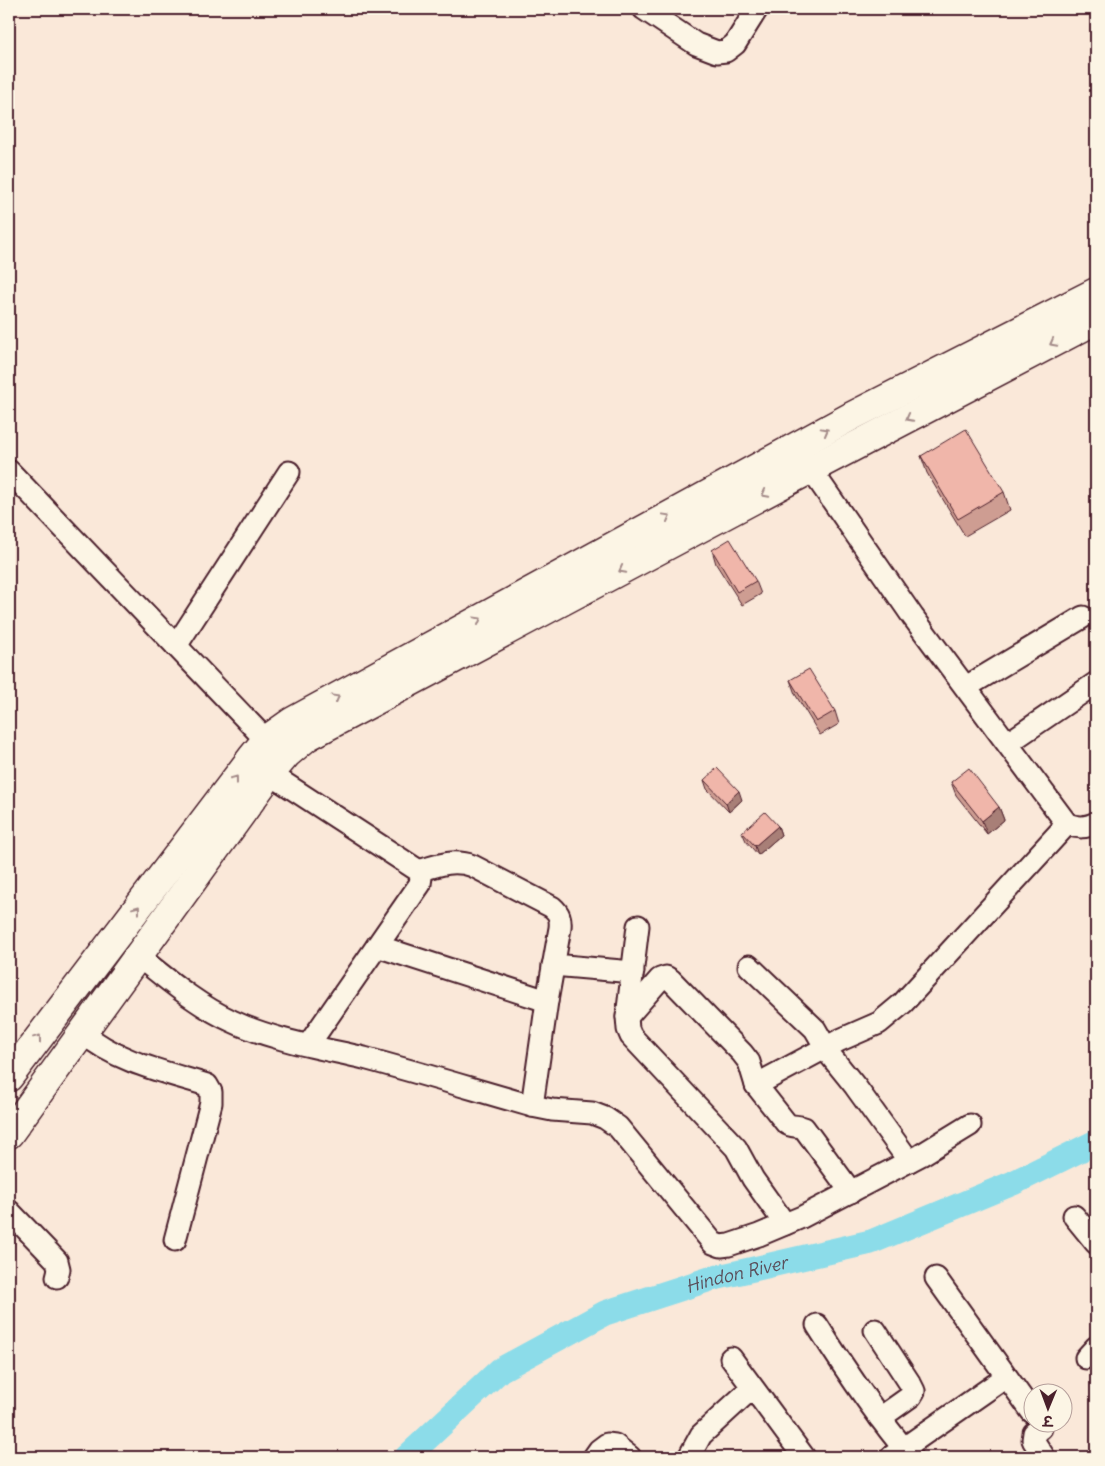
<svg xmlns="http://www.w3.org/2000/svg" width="1105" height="1466" font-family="Delius,'Playpen Sans Deva',sans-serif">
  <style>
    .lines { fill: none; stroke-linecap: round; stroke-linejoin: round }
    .river { stroke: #8cdce9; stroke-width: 25 }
    .minor-casing { stroke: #4a1f2b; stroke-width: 25 }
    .highway-casing { stroke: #4a1f2b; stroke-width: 31 }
    .minor { stroke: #fcf5e5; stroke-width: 21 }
    .highway { stroke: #fcf5e5; stroke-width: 28 }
    .wall { fill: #ce9d92; stroke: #4a1f2b }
    .shaded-wall { fill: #a87f77; stroke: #4a1f2b }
    .building { fill: #f0b6aa; stroke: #4a1f2b }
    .oneway { stroke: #a38a88 }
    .labels { text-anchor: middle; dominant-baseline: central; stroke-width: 4; stroke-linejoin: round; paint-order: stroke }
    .water-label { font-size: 18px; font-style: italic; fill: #5a4e5a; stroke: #fcf5e5 }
  </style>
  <rect width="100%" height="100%" fill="#fae8d9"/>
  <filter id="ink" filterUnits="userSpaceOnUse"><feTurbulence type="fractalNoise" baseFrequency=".02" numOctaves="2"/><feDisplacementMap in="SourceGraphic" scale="10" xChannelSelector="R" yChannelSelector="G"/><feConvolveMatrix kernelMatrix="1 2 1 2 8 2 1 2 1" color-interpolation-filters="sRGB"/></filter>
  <g filter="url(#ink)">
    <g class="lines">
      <path class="river" id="s1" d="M407,1457L500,1370L605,1313L710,1279L871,1242L1013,1183L1096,1142"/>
      <defs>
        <g id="minor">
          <path d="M644,9L696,44L717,52L726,51L735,44L757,9"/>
          <path d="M803,458L913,617L1067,824C1079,828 1085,828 1096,823"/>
          <path d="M9,471L266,740"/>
          <path d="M176,646L289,472"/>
          <path d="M966,687L1083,617"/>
          <path d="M1008,743L1096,683"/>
          <path d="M270,774L419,871L421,877L420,884L309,1044"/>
          <path d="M419,871C438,865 454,859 473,866L552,907C559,913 561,918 560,928L547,1001L532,1106"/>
          <path d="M638,926L627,1017L628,1029L631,1036L736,1148L753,1179L785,1224"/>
          <path d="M377,946L547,1001"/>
          <path d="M138,956C168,980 197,1005 232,1021C272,1040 321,1048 364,1058C420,1073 476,1090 532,1106L552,1110L592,1113L605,1118L618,1127L713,1243L721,1246L729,1245L759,1235L802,1217L921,1155L970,1125"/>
          <path d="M553,965L633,972"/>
          <path d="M749,966L815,1029L830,1055L855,1086L909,1161"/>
          <path d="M627,1017L660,979L666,977L671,980L742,1053L749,1062L756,1085L786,1123C792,1128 798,1125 804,1128L851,1192"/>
          <path d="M83,1033C117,1062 165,1072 207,1085L211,1092V1103L175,1240"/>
          <path d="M756,1085L840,1040L879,1023L903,1003L1067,824"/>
          <path d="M9,1211L57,1261L59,1269L57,1277"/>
          <path d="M1074,1216L1096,1243"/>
          <path d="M936,1278L1032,1412"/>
          <path d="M817,1325C846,1371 876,1416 911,1457"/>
          <path d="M875,1330L911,1385L914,1391L911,1396L880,1418"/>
          <path d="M731,1358L804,1457"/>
          <path d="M1086,1358L1096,1347"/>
          <path d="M1041,1424V1428L1034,1433L1033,1440L1044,1457"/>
          <path d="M594,1457L599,1450L607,1444L615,1445L630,1457"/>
          <path d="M689,1457L701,1435L752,1388"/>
          <path d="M891,1457L1006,1377"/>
        </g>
        <g id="highway">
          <path d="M9,1077L253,756L266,740L293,721L852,416L1096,292"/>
          <path d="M9,1134L270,774L287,754L307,737L811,469L1096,320"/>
        </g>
      </defs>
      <use href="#minor" class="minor-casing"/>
      <use href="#highway" class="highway-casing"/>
      <use href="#minor" class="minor"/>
      <use href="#highway" class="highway"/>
    </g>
    <g class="wall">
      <path d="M921,456L1004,492L1010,510L965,536L927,473Z"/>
      <path d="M712,550L756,581L761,594L742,605L716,564Z"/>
      <path d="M790,680L835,711L839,724L820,735L795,694Z"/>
      <path d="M704,780L742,800L729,812L707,789Z"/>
      <path d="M951,782L999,807L1004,820L987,834L956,795Z"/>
      <path d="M778,826L781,835L758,855L746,841L742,832Z"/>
    </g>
    <g class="shaded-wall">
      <path d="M739,791L742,800L729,812L726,803Z"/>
      <path d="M999,807L1004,820L987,834L982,821Z"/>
      <path d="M778,826L781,835L758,855L755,846Z"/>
    </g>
    <g class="building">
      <path d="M966,429L1004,492L958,519L921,456Z"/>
      <path d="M730,539L756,581L737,592L712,550Z"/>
      <path d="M809,669L835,711L816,722L790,680Z"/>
      <path d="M717,768L739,791L726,803L704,780Z"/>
      <path d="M969,768L999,807L982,821L951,782Z"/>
      <path d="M765,812L778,826L755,846L742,832Z"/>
    </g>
    <defs><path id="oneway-chevron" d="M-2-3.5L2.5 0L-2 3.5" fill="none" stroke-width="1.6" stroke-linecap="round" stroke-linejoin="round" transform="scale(1.25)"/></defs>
    <g class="oneway">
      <use href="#oneway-chevron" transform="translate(1053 343) rotate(152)"/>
      <use href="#oneway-chevron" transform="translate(909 418) rotate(152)"/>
      <use href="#oneway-chevron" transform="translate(825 431) rotate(-29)"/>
      <use href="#oneway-chevron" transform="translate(765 494) rotate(152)"/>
      <use href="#oneway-chevron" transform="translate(667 517) rotate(-29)"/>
      <use href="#oneway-chevron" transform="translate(622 570) rotate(152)"/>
      <use href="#oneway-chevron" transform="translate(478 620) rotate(-29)"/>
      <use href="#oneway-chevron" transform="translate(336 698) rotate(-29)"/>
      <use href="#oneway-chevron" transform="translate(235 779) rotate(-53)"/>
      <use href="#oneway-chevron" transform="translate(137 909) rotate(-53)"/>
      <use href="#oneway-chevron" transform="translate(38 1038) rotate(-53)"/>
    </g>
  </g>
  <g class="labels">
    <g class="water-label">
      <text stroke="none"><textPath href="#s1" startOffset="384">Hindon River</textPath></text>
    </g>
  </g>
  <rect width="1105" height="1466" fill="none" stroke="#fcf5e5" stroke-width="30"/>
  <rect x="15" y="15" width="1075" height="1436" fill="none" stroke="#4a1f2b" stroke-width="2" filter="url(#ink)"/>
  <g transform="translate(1048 1408) rotate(181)"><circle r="24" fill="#fcf5e5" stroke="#b59f9b"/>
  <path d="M0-4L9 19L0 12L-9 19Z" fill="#4a1f2b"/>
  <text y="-8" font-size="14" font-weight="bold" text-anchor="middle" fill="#4a1f2b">उ</text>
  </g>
</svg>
